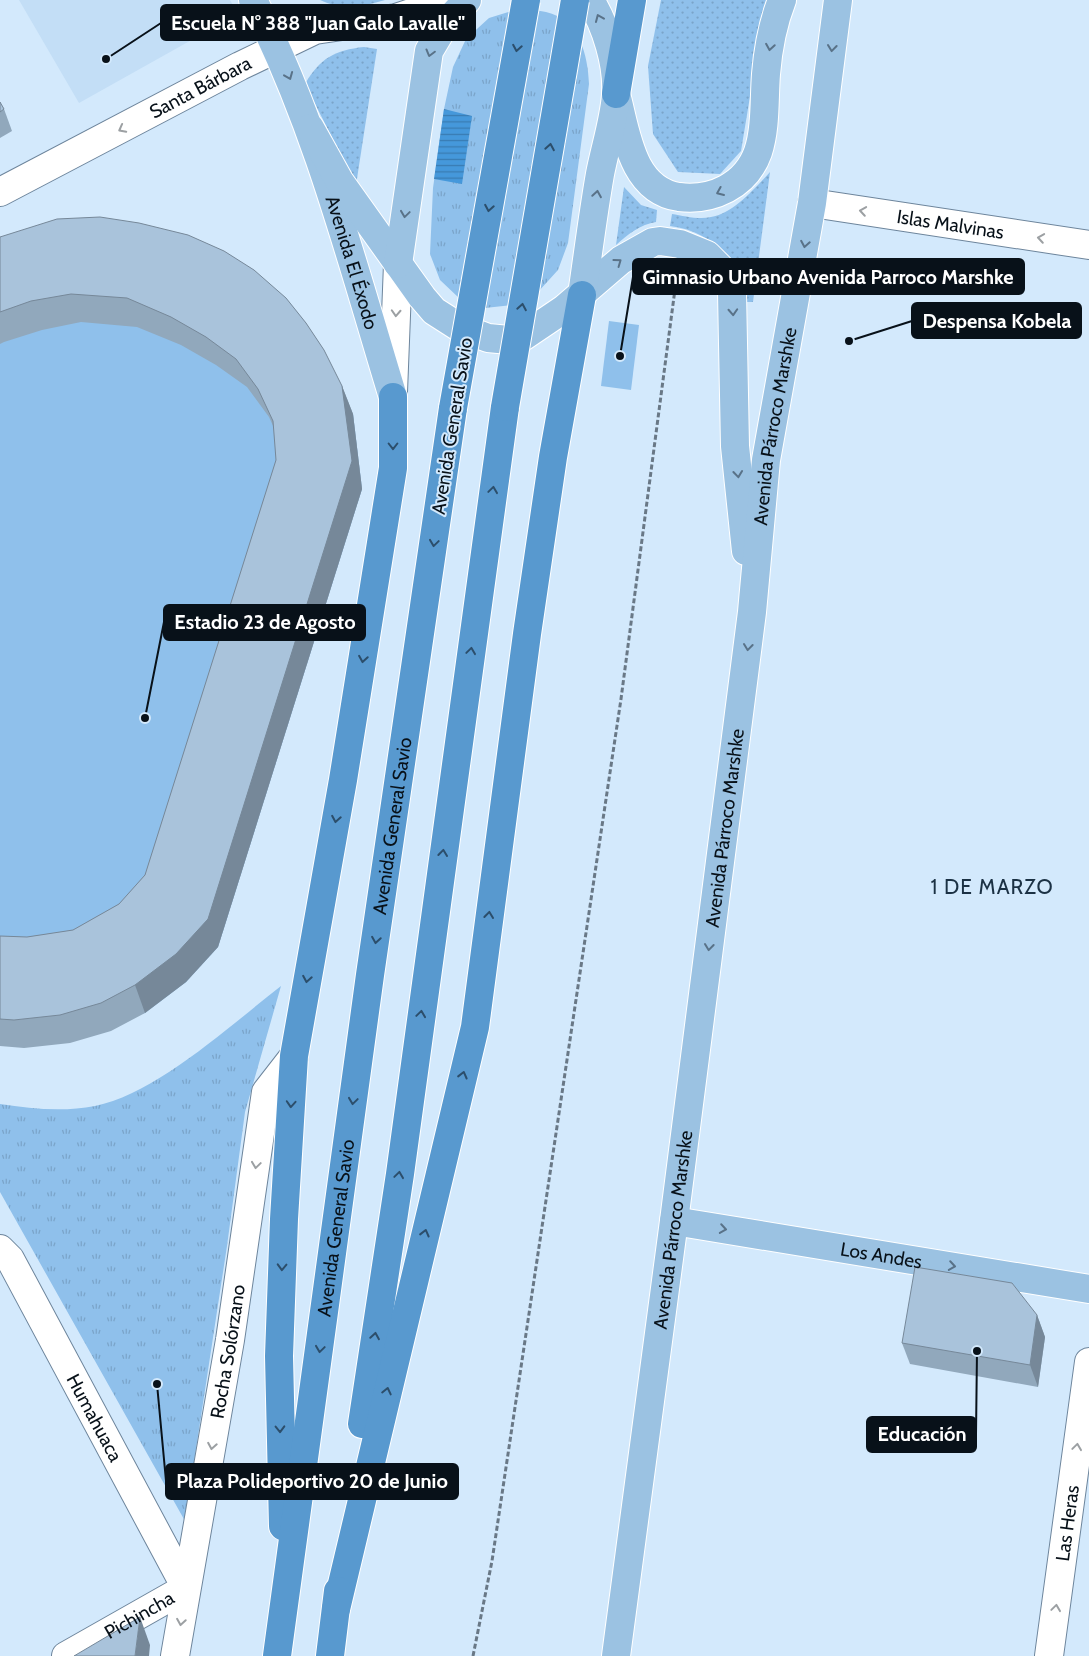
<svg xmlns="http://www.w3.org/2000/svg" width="1089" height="1656" font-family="Cabin,sans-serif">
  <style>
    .built { fill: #c3def6 }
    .grass { fill: url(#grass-dots) }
    .park { fill: url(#park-tufts) }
    .pitch { fill: #8fc0eb }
    .water { fill: url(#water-rules) }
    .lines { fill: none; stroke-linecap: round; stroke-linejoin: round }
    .minor-casing { stroke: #6d859c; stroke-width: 30 }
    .major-casing { stroke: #fff; stroke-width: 30 }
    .highway-casing { stroke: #fff; stroke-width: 30 }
    .path { stroke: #697886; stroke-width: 3; stroke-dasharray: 5 2.5; stroke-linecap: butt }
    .minor { stroke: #fff; stroke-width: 28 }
    .major { stroke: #9bc2e2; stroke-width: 28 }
    .highway { stroke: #5899cf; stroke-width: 28 }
    .highway-bridge-casing { stroke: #fff; stroke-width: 30; stroke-linecap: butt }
    .highway-bridge { stroke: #5899cf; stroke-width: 28 }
    .wall { fill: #91a8bc }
    .shaded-wall { fill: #768899 }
    .building { fill: #a9c3db; stroke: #768899 }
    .oneway { stroke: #597288 }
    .oneway2 { stroke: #2c4e6b }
    .oneway3 { stroke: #9ca0a3 }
    .labels { text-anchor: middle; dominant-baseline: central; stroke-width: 4; stroke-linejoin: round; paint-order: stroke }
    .street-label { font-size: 19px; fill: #081119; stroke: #d3e9fc }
    .quarter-label { font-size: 21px; letter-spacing: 1px; fill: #1b3144; stroke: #d3e9fc }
    .leader { fill: none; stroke: #081119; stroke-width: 2 }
    .callout-dot { fill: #081119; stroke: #d3e9fc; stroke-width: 2 }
    .callout { fill: #081119; stroke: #081119; stroke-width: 2 }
    .callout-label { font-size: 20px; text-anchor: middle; font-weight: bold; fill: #fff }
  </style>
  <defs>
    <pattern id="grass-dots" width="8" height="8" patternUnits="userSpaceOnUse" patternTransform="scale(1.25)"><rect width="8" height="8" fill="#8fc0eb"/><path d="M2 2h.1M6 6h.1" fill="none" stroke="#7aa4c9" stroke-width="1.8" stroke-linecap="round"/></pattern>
    <pattern id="park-tufts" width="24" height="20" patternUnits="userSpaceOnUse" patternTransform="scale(1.25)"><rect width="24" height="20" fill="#8fc0eb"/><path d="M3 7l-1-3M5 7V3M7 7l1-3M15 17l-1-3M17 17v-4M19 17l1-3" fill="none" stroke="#7aa4c9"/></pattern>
    <pattern id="water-rules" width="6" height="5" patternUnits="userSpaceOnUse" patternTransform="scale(1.25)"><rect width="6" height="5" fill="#4598db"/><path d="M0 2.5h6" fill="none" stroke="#387bb1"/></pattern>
  </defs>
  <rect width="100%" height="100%" fill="#d3e9fc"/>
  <path class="built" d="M19,0H230L238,14L79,103Z"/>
  <g class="grass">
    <path d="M320,0H385C363,7 341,10 320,0Z"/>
    <path d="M661,0H766L741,151L720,174L678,172L653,134L648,66Z"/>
    <path d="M364,47L377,49L356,185L305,84C320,58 335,50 364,47Z"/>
    <path d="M770,172L753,302H747C739,261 712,231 670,226L672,214C684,216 699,220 711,217C733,214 756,187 770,172Z"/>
    <path d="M624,187L641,205L657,210L656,222C641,224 627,235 616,245Z"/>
  </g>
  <g class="park">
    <path d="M518,9C527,10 537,10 546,12C579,19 588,55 589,84L568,243L558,270L538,292L513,305L485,308L459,298L440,280L430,254L433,188L444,109L453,67L466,39L489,18Z"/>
    <path d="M281,986L245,1112L227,1246L185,1521L0,1192V1104C32,1109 64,1112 95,1106C156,1094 232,1024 281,986Z"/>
  </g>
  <g class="pitch">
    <path d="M0,268L353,414L362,489L218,947L186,982L145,1013L0,1046Z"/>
    <path d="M609,321L639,325L631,390L601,386Z"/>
  </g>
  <path class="water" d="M444,109L472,116L462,184L434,179Z"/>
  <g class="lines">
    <defs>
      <g id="minor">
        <path id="s1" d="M0,192L240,66L315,30L396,18L420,10L440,0"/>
        <path id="s2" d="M812,203L1089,245"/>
        <path d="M393,392L398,264"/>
        <path id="s3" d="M0,1249L10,1259L186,1588"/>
        <path id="s4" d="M66,1656L186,1588"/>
        <path id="s5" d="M175,1656L230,1340L266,1092L294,1056"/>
        <path id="s6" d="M1049,1656L1089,1362"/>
      </g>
      <g id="major">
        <path id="s7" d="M253,0C317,125 352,263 393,397"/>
        <path d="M616,94C626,131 631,190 679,197C712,201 746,186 758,152C766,128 764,99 766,74C768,49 773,23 782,0"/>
        <path d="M310,128L340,182L422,297L434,311L459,327L488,338L509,340L524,336L564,309L621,260L653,242L660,241L680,244L707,255L721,269L732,292L735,446L746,551"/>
        <path d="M398,264L429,51L445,24L467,0"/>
        <path d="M582,295C588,254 593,214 600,174C605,148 614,121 616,95C618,64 606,26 590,0"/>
        <path id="s8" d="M674,1221L1089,1289"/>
        <path id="s9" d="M616,1656L674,1221L752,612L766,460L812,203L838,0"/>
      </g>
      <g id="highway">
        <path d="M616,94L632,0"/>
        <path d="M362,1424L400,1174L505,407"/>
        <path d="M283,1526L279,1356L284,1219L294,1056L343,780L393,468V397"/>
        <path d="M336,1609L475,1027L527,634L553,457L582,295"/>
        <path id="s10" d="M277,1656L370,975L453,408"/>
        <path d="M330,1656L338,1591"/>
      </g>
    </defs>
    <use href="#minor" class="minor-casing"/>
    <use href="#major" class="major-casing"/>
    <use href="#highway" class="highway-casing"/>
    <path class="path" d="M473,1656L492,1561L621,699L677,274"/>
    <use href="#minor" class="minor"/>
    <use href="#major" class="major"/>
    <use href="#highway" class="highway"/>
    <defs>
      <g id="highway-bridge">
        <path d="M505,407L575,0"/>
        <path d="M453,408L526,0"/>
      </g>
    </defs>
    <use href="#highway-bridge" class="highway-bridge-casing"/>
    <use href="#highway-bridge" class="highway-bridge"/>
  </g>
  <g class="wall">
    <path d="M0,102L4,109L12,131L0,138Z"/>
    <path d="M0,237L342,386L353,414L362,489L218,947L186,982L145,1013L111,1031L70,1043L24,1048L0,1046V936L27,937L73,930L119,904L145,875L276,460L274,428L269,417L247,387L216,365L181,345L137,327L81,322L42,330L4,342L0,344Z"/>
    <path d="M1037,1315L1045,1337L1038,1387L910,1364L902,1343Z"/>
  </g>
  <g class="shaded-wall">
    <path d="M342,386L353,414L362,489L218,947L186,982L145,1013L135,985Z"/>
    <path d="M1037,1315L1045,1337L1038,1387L1030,1365Z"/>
    <path d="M140,1617L150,1645L149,1656H135Z"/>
  </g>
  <g class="building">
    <path d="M0,102L4,109L0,112Z"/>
    <path d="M100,217L139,223L188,235L224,251L254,270L286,298L306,323L324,350L342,386L352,461L208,919L176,954L135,985L101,1003L60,1015L14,1020L0,1019V936L27,937L73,930L119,904L145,875L276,460L273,421L258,389L236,359L206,337L171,317L127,298L71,294L31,301L0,312V237L57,219Z"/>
    <path d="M915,1267L1012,1283L1037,1315L1030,1365L902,1343Z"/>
    <path d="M140,1617L135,1656H74Z"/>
  </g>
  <defs><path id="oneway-chevron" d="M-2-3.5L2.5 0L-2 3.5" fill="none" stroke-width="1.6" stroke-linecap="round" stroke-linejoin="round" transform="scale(1.25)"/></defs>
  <g class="oneway">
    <use href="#oneway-chevron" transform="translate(599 18) rotate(-113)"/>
    <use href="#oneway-chevron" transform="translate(770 47) rotate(99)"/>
    <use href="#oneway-chevron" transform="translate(832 48) rotate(97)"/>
    <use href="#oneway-chevron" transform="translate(430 53) rotate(105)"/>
    <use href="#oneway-chevron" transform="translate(289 76) rotate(68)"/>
    <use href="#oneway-chevron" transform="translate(720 192) rotate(157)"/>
    <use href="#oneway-chevron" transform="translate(597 194) rotate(-81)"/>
    <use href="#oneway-chevron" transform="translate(405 214) rotate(98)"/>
    <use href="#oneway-chevron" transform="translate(805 244) rotate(100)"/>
    <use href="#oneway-chevron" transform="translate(618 262) rotate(-36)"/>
    <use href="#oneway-chevron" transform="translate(733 312) rotate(87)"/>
    <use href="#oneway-chevron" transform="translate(738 474) rotate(84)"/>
    <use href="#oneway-chevron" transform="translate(748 647) rotate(97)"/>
    <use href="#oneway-chevron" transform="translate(709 947) rotate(97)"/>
    <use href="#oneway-chevron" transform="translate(723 1229) rotate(9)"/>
    <use href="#oneway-chevron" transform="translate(952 1266) rotate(9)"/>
  </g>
  <g class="oneway2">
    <use href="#oneway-chevron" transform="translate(517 48) rotate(100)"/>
    <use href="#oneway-chevron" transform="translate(550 147) rotate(-80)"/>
    <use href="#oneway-chevron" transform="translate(489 208) rotate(100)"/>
    <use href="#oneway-chevron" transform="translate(522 307) rotate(-80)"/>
    <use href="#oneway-chevron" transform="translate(393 446) rotate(90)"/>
    <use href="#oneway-chevron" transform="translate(493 490) rotate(-82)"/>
    <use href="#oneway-chevron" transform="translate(434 543) rotate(98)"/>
    <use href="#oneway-chevron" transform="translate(471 651) rotate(-82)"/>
    <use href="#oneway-chevron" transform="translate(363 659) rotate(99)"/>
    <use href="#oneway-chevron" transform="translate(336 819) rotate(100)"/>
    <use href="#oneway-chevron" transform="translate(443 853) rotate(-83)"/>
    <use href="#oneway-chevron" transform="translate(489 915) rotate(-83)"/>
    <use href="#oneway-chevron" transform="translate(376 940) rotate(99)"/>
    <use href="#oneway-chevron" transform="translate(307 979) rotate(100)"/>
    <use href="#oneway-chevron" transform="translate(421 1014) rotate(-82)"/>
    <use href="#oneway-chevron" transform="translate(463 1075) rotate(-76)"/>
    <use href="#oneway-chevron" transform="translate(353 1101) rotate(98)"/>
    <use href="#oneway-chevron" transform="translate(291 1104) rotate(94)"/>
    <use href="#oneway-chevron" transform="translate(399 1175) rotate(-82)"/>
    <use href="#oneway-chevron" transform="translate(425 1233) rotate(-76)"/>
    <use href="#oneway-chevron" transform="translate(282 1267) rotate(92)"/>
    <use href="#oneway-chevron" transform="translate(375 1336) rotate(-81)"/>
    <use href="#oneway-chevron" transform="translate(320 1349) rotate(98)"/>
    <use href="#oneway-chevron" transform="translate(387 1391) rotate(-77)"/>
    <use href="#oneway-chevron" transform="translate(280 1429) rotate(89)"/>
  </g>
  <g class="oneway3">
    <use href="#oneway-chevron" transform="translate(122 129) rotate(152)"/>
    <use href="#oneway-chevron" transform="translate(863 211) rotate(-171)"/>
    <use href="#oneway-chevron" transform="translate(1041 238) rotate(-171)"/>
    <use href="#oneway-chevron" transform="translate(396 313) rotate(93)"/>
    <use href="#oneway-chevron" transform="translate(256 1165) rotate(98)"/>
    <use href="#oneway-chevron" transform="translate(212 1446) rotate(100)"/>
    <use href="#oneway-chevron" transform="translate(1077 1447) rotate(-82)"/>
    <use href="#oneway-chevron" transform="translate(1056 1608) rotate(-82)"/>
    <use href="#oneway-chevron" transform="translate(181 1622) rotate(99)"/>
  </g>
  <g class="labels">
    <g class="street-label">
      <text stroke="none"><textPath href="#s1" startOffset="226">Santa Bárbara</textPath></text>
      <text stroke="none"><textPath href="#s2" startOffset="140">Islas Malvinas</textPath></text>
      <text stroke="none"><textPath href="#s7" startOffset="281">Avenida El Éxodo</textPath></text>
      <text transform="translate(452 426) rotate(-81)">Avenida General Savio</text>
      <text stroke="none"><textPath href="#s9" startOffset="1240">Avenida Párroco Marshke</textPath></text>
      <text stroke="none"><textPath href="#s10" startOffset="838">Avenida General Savio</textPath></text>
      <text stroke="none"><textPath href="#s9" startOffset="835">Avenida Párroco Marshke</textPath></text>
      <text stroke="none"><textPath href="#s10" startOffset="432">Avenida General Savio</textPath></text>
      <text stroke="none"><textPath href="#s9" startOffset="430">Avenida Párroco Marshke</textPath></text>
      <text stroke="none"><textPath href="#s8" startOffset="210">Los Andes</textPath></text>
      <text stroke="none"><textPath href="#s5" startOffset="309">Rocha Solórzano</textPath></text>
      <text stroke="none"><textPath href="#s3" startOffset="194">Humahuaca</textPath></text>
      <text stroke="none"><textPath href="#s6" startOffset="134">Las Heras</textPath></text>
      <text stroke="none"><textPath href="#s4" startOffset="84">Pichincha</textPath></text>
    </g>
    <g class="quarter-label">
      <text x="992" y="886">1 DE MARZO</text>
    </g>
  </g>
  <path class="leader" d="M106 59L161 23M620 356L633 277M849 341L912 321M145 718L164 622M977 1351L976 1434M157 1384L166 1481"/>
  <g class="callout-dot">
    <circle cx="106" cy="59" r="5"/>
    <circle cx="620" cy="356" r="5"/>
    <circle cx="849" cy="341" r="5"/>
    <circle cx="145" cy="718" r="5"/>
    <circle cx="977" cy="1351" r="5"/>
    <circle cx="157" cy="1384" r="5"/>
  </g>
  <g class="callout">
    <rect x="161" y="5" width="314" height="35" rx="5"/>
    <rect x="633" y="259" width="391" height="35" rx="5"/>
    <rect x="912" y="303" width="169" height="35" rx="5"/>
    <rect x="164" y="605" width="201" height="35" rx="5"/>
    <rect x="867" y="1417" width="109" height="35" rx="5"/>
    <rect x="166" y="1464" width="292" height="35" rx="5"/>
  </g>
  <g class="callout-label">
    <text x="318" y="30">Escuela N° 388 "Juan Galo Lavalle"</text>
    <text x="828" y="284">Gimnasio Urbano Avenida Parroco Marshke</text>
    <text x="997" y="328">Despensa Kobela</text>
    <text x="265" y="629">Estadio 23 de Agosto</text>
    <text x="922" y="1441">Educación</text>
    <text x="312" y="1488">Plaza Polideportivo 20 de Junio</text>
  </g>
</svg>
